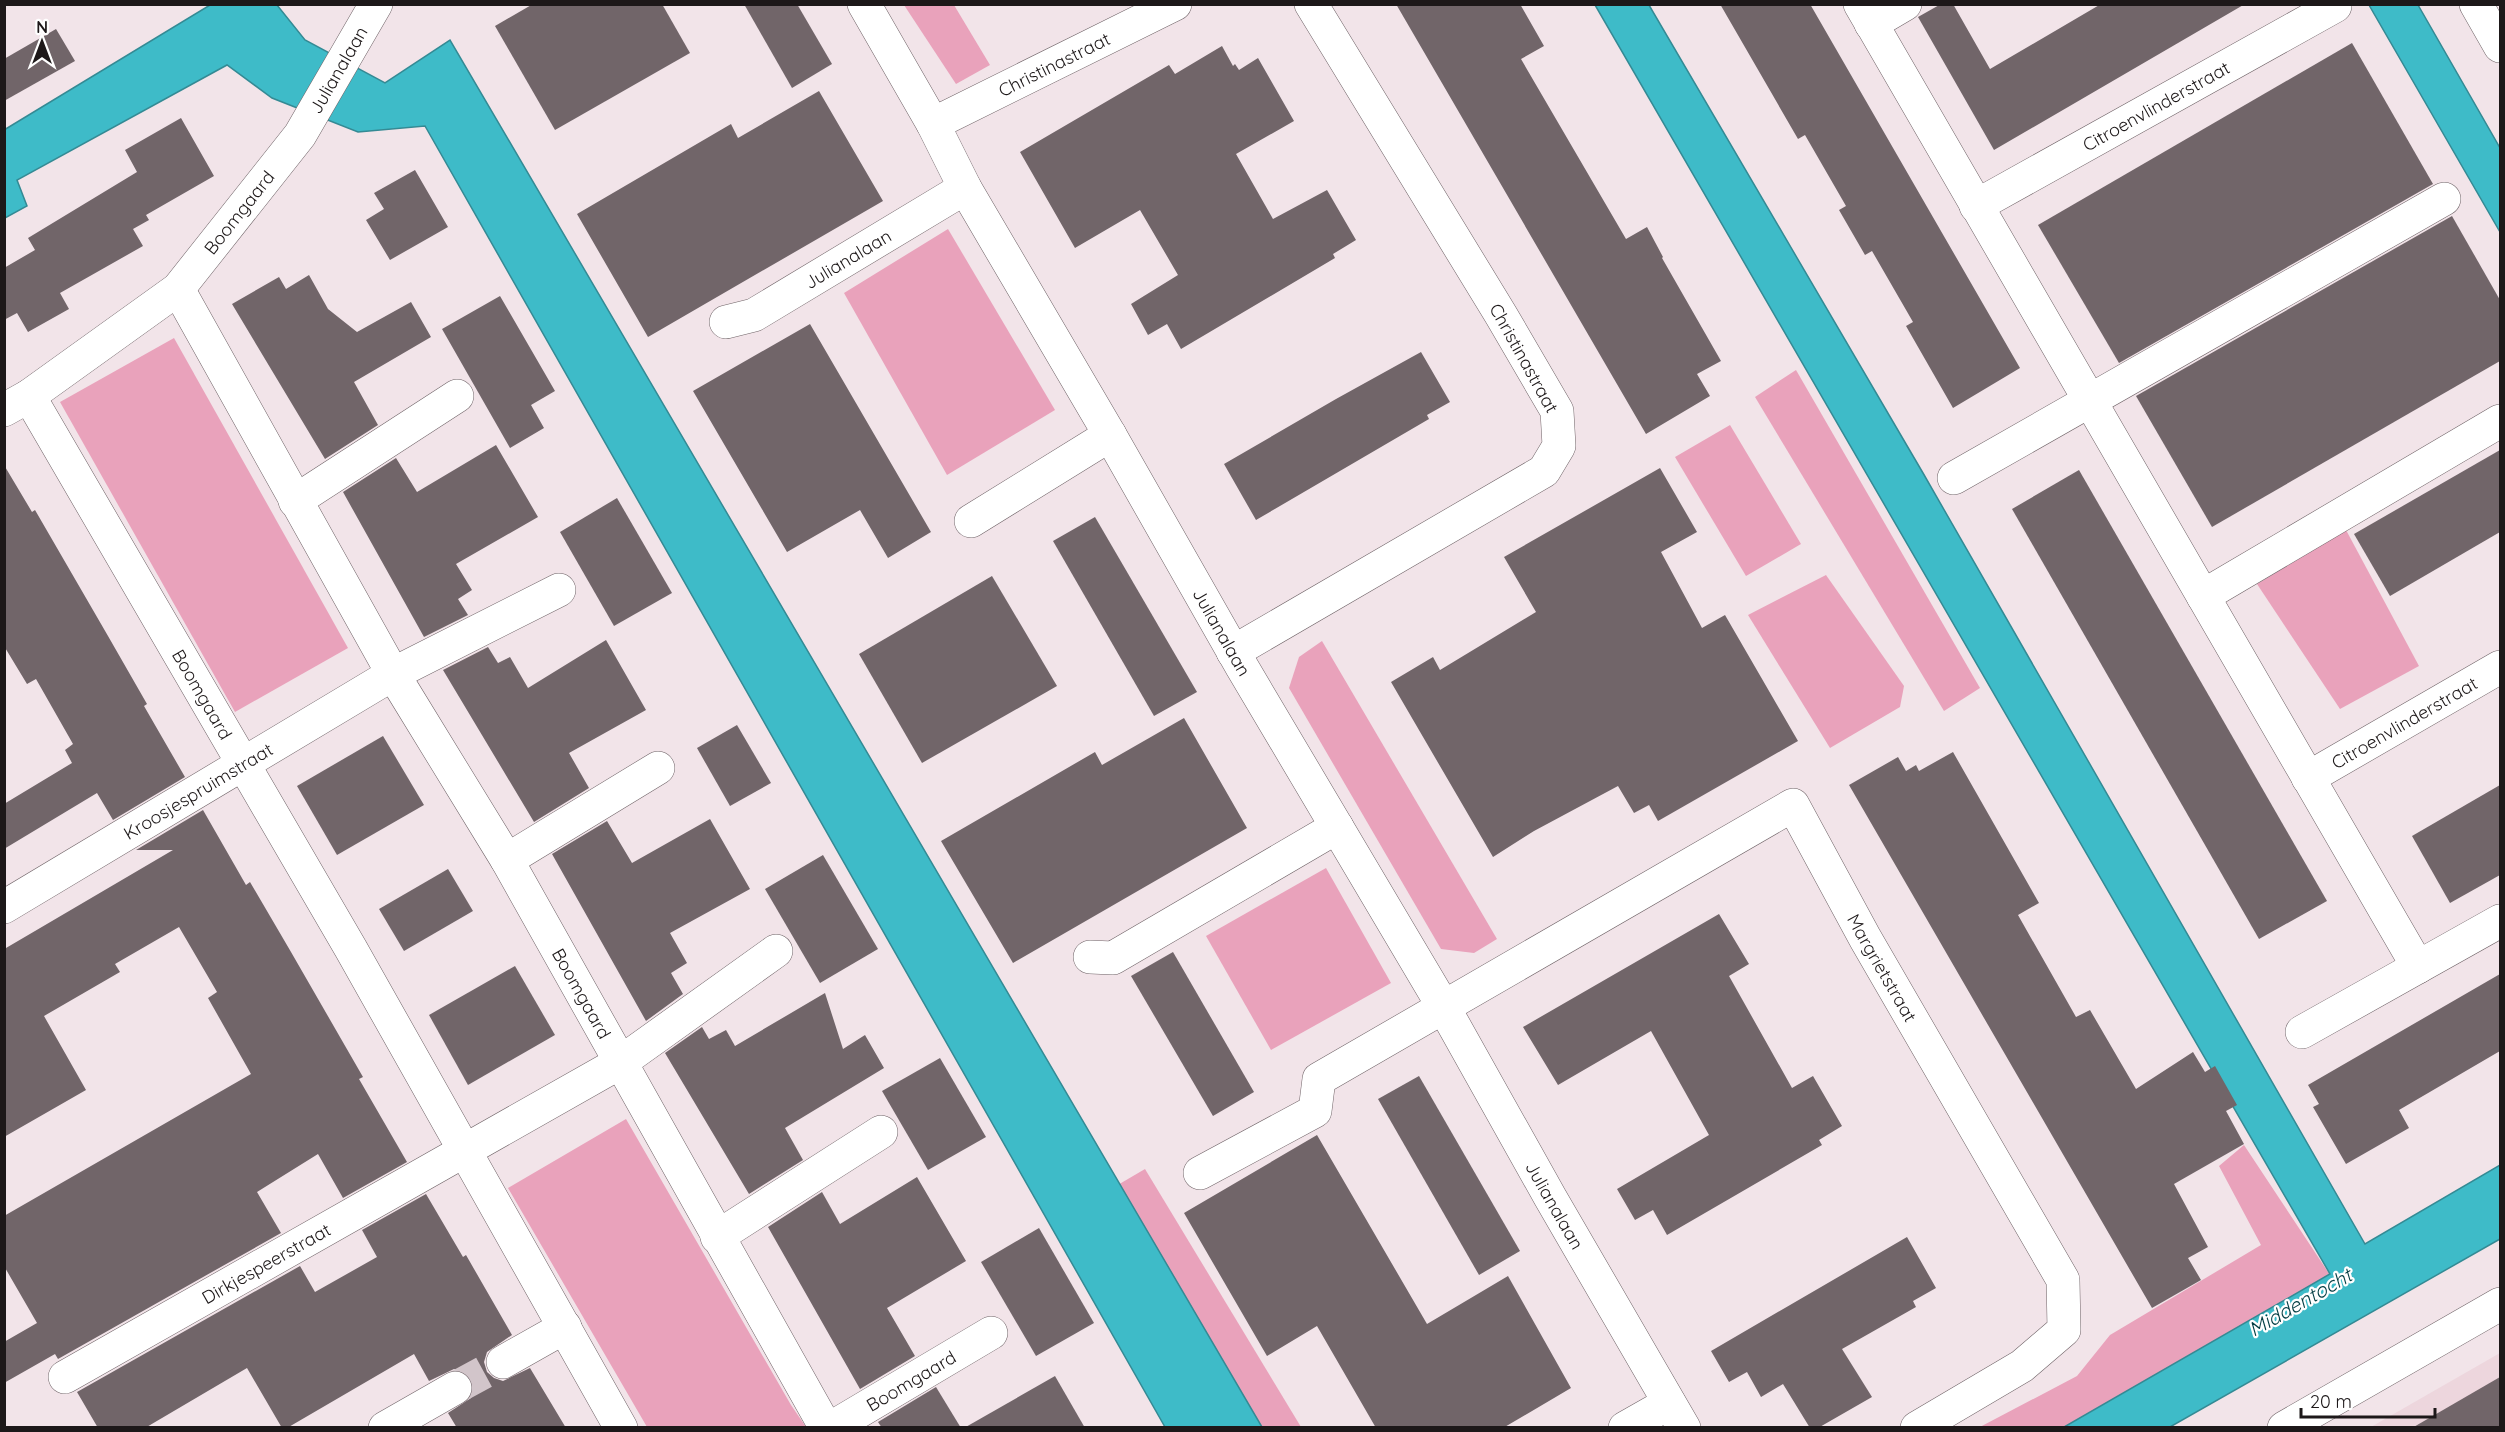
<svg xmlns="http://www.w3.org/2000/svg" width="2505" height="1432" font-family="Quicksand,sans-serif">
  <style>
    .built { fill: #edd6dd }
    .green { fill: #e9a2bb }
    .water { fill: #3ebbc8; stroke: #348a94; stroke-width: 1.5 }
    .building { fill: #716569 }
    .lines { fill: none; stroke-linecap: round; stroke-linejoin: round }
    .minor-tunnel { stroke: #d2c5ca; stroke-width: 33; stroke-dasharray: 33 16; stroke-linecap: butt }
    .minor-casing { stroke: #6f6367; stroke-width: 34 }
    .minor { stroke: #fff; stroke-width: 33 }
    .labels { text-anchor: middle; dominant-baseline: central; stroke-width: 4.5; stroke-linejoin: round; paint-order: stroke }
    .street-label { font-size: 18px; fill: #1d1819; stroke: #fff }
    .water-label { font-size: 20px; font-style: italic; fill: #023d43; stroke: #fff }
  </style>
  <rect width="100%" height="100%" fill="#f2e4e9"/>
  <path class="built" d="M2500,1353V1427H2371Z"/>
  <g class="green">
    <path d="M904,5H954L990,65L956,84Z"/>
    <path d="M948,229L1055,410L947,475L844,293Z"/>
    <path d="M174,338L348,648L235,712L60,402Z"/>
    <path d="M1796,370L1980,688L1944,711L1755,397Z"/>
    <path d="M1730,425L1801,544L1746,576L1675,457Z"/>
    <path d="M2346,530L2419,666L2340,709L2257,584Z"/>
    <path d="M1826,575L1904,686L1900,707L1830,748L1748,615Z"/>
    <path d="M1322,641L1497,939L1474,953L1441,949L1289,688L1299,657Z"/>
    <path d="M1326,868L1391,983L1271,1050L1206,936Z"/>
    <path d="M626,1119L791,1405L806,1427H647L508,1188Z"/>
    <path d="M2244,1145L2330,1275L2064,1427L1978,1428L2077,1376L2110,1335L2261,1245L2219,1166Z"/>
    <path d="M1145,1169L1301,1427H1257L1116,1186Z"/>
  </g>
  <g class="water">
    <path d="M210,5H277L305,40L385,83L450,40L1262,1427H1165L425,126L358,132L272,98L227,65L17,180L27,206L5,218L4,130Z"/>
    <path d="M1595,5H1649L1923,473L2365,1244L2500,1165V1239L2170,1427H2064L2330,1274Z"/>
    <path d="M2369,5H2418L2500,148V232Z"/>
  </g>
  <g class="building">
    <path d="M533,4H662L690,53L555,130L495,26Z"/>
    <path d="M744,4H797L832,64L792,88Z"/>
    <path d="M1396,4H1520L1544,46L1521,59L1626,239L1647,227L1663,257L1662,258L1721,361L1697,374L1710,396L1646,434Z"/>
    <path d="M1720,4H1810L2020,368L1953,408L1906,326L1913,322L1872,251L1865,255L1839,210L1846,206L1805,135L1798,139Z"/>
    <path d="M1941,4H1953L1990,69L2101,4H2245L1994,150L1918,17Z"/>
    <path d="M56,29L75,61L4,101V59Z"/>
    <path d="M2352,43L2433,184L2119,363L2038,225Z"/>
    <path d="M1222,46L1233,66L1235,64L1239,70L1258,58L1294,121L1236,154L1273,219L1327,190L1356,240L1333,254L1335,258L1181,349L1167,324L1148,335L1131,304L1178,275L1140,210L1075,248L1020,152L1169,65L1175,74Z"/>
    <path d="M819,91L883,201L648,337L577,214L731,124L738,138Z"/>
    <path d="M181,118L214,176L146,215L149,220L133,229L143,246L60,293L69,309L28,332L17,313L4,320V268L35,250L28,238L137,172L125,150Z"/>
    <path d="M415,170L448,227L390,260L366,220L384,209L374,193Z"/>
    <path d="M2452,216L2500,300V361L2212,527L2136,396Z"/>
    <path d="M309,275L328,309L357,332L411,302L431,337L354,382L378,425L325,459L232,304L279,277L286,289Z"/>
    <path d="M500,296L555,391L531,405L544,428L510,448L442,329Z"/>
    <path d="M810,324L931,532L888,558L860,510L787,552L693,391Z"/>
    <path d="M1421,352L1450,402L1427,415L1429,419L1256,520L1224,464L1336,399Z"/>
    <path d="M496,445L538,517L456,564L472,590L458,599L468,615L424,637L343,492L396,458L417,492Z"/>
    <path d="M2500,450V532L2390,596L2354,534Z"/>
    <path d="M4,465L32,512L35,510L108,636L147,704L144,706L185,777L113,820L97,793L4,849V804L72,763L65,750L73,744L36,679L27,684L4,646Z"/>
    <path d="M1660,468L1697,532L1661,552L1702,628L1725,615L1798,741L1658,821L1649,805L1634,813L1618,786L1534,831L1493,857L1391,682L1433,657L1440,670L1536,612L1504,557Z"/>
    <path d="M2079,470L2327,901L2259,939L2012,509Z"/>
    <path d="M617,498L672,593L614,626L560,532Z"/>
    <path d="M1095,517L1197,692L1154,716L1053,541Z"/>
    <path d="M992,576L1057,686L922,763L859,654Z"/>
    <path d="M606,640L646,710L569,753L589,788L534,822L443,670L488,647L498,663L510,657L528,688Z"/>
    <path d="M1184,718L1247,828L1013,963L941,841L1095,752L1102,765Z"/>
    <path d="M737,725L771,783L730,806L697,748Z"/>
    <path d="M383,736L424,805L337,855L297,786Z"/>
    <path d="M1953,752L2039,903L2018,915L2076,1017L2090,1010L2136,1089L2193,1052L2205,1072L2215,1066L2237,1105L2226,1111L2244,1144L2174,1184L2208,1247L2188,1258L2201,1280L2152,1308L1849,785L1898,757L1906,771L1916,765L1919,771Z"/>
    <path d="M2500,785V875L2450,903L2412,836Z"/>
    <path d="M203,810L246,885L250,882L291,952L363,1077L359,1079L407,1162L343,1198L318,1154L257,1192L281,1233L58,1359L55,1354L4,1383V1342L37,1323L4,1266V1216L251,1074L208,998L217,992L179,927L115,964L120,972L44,1016L86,1090L4,1137V946L6,948L35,931L173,850H136Z"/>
    <path d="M710,819L750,889L670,933L687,963L671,973L683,994L646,1021L552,854L607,821L632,863Z"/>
    <path d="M823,855L878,949L820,983L765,889Z"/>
    <path d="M448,869L473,911L404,951L379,909Z"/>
    <path d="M1719,914L1749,964L1729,976L1792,1088L1813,1076L1842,1126L1819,1140L1822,1145L1667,1235L1653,1210L1635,1220L1617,1189L1709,1135L1651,1031L1558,1085L1523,1027Z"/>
    <path d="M1173,952L1254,1092L1213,1116L1131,976Z"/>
    <path d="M515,966L555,1035L468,1085L429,1015Z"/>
    <path d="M2500,974V1051L2399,1110L2409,1128L2346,1164L2313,1107L2319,1104L2308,1085Z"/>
    <path d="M825,993L843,1049L865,1035L884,1068L785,1128L803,1160L749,1194L665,1053L702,1027L709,1039L726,1030L735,1046Z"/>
    <path d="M940,1058L986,1137L928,1170L882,1091Z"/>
    <path d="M1419,1076L1520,1251L1479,1275L1378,1099Z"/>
    <path d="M1317,1135L1427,1324L1508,1276L1571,1388L1503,1428H1376L1317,1326L1267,1356L1184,1213Z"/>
    <path d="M917,1177L966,1261L887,1308L915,1356L860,1389L768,1227L822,1192L840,1224Z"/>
    <path d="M426,1194L463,1257L466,1255L512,1335L487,1352L484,1362L487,1372L494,1378L503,1381L530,1368L566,1428H457L448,1413L471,1398L474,1389L471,1378L464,1372L454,1369L429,1381L414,1354L287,1428H282L247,1368L145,1428H98L77,1392L300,1266L315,1292L377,1257L362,1230Z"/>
    <path d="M1039,1228L1094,1323L1036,1356L981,1262Z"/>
    <path d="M1907,1237L1936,1288L1913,1301L1916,1307L1842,1349L1872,1397L1818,1428H1810L1783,1384L1761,1397L1747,1372L1729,1382L1711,1351Z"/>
    <path d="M1055,1376L1085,1428H964Z"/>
    <path d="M2500,1377V1428H2412Z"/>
    <path d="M936,1387L961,1428H882L878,1422Z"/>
  </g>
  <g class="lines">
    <path class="minor-tunnel" d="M455,1388L503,1362"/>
    <defs>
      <g id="minor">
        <path id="s1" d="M864,4L933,124L965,188L1110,435L1242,667L1443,1006L1550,1197L1684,1428"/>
        <path d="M1860,4L2418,967"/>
        <path d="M2476,4L2500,46"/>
        <path d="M1871,24L1905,4"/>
        <path id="s2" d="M933,124L1175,4"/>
        <path id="s3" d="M1976,206L2335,6"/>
        <path id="s4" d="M178,289L393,674L507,860L826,1428"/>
        <path id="s5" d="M726,322L754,315L965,188"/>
        <path id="s6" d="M29,396L351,949L621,1428"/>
        <path id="s7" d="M4,410L29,396L178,289L300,135L376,4"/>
        <path d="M1954,478L2444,199"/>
        <path d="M295,501L457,396"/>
        <path d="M971,521L1110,435"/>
        <path d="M2203,596L2500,421"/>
        <path d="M1233,652L1544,471L1559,446L1557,411L1501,315L1311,4"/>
        <path id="s8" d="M2308,778L2500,667"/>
        <path d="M507,860L658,768"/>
        <path id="s9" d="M4,907L393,674L559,590"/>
        <path d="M1090,957L1113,958L1337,827"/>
        <path d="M2302,1032L2500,921"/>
        <path id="s10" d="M1200,1173L1315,1111L1319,1079L1793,805L1865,938L2063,1280L2064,1330L2022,1366L1917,1428"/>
        <path d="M717,1237L881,1132"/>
        <path d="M503,1362L565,1327"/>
        <path id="s11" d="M65,1377L621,1062L776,951"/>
        <path d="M385,1428L455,1388"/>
        <path id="s12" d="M831,1428L991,1333"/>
        <path d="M1625,1428L1669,1403"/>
        <path d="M2284,1428L2500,1304"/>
      </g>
    </defs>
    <use href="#minor" class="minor-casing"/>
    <use href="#minor" class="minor"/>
  </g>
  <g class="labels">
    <g class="street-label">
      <text stroke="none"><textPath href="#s2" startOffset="135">Christinastraat</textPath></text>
      <text stroke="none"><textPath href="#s7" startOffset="484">Julianalaan</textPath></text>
      <text stroke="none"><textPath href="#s3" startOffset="206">Citroenvlinderstraat</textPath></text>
      <text stroke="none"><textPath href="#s7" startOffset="310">Boomgaard</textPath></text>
      <text stroke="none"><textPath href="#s5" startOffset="138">Julianalaan</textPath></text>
      <text transform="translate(1524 358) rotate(61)">Christinastraat</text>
      <text stroke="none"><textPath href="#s1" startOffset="723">Julianalaan</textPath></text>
      <text stroke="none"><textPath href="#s6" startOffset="345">Boomgaard</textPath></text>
      <text stroke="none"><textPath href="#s8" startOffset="111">Citroenvlinderstraat</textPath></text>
      <text stroke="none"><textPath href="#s9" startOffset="226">Kroosjespruimstraat</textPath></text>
      <text stroke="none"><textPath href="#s10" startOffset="896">Margrietstraat</textPath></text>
      <text stroke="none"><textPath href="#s4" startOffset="812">Boomgaard</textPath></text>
      <text stroke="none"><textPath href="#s1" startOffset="1386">Julianalaan</textPath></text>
      <text stroke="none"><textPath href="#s11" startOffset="231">Dirkjespeerstraat</textPath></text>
      <text stroke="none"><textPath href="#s12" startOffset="93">Boomgaard</textPath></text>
    </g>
    <g class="water-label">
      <text transform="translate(2300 1302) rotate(-30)">Middentocht</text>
    </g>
  </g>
  <rect width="2505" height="1432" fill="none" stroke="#1d1819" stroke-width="12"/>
  <g transform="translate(42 42)" stroke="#ffffff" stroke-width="4.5" paint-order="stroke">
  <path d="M0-4.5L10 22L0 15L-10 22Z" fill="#1d1819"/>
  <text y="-9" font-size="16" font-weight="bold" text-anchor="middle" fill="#1d1819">N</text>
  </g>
  <path d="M2301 1408v9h134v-9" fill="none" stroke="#1d1819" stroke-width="3"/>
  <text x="2310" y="1408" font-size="18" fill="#1d1819" stroke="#ffffff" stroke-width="4.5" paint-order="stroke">20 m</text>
</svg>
